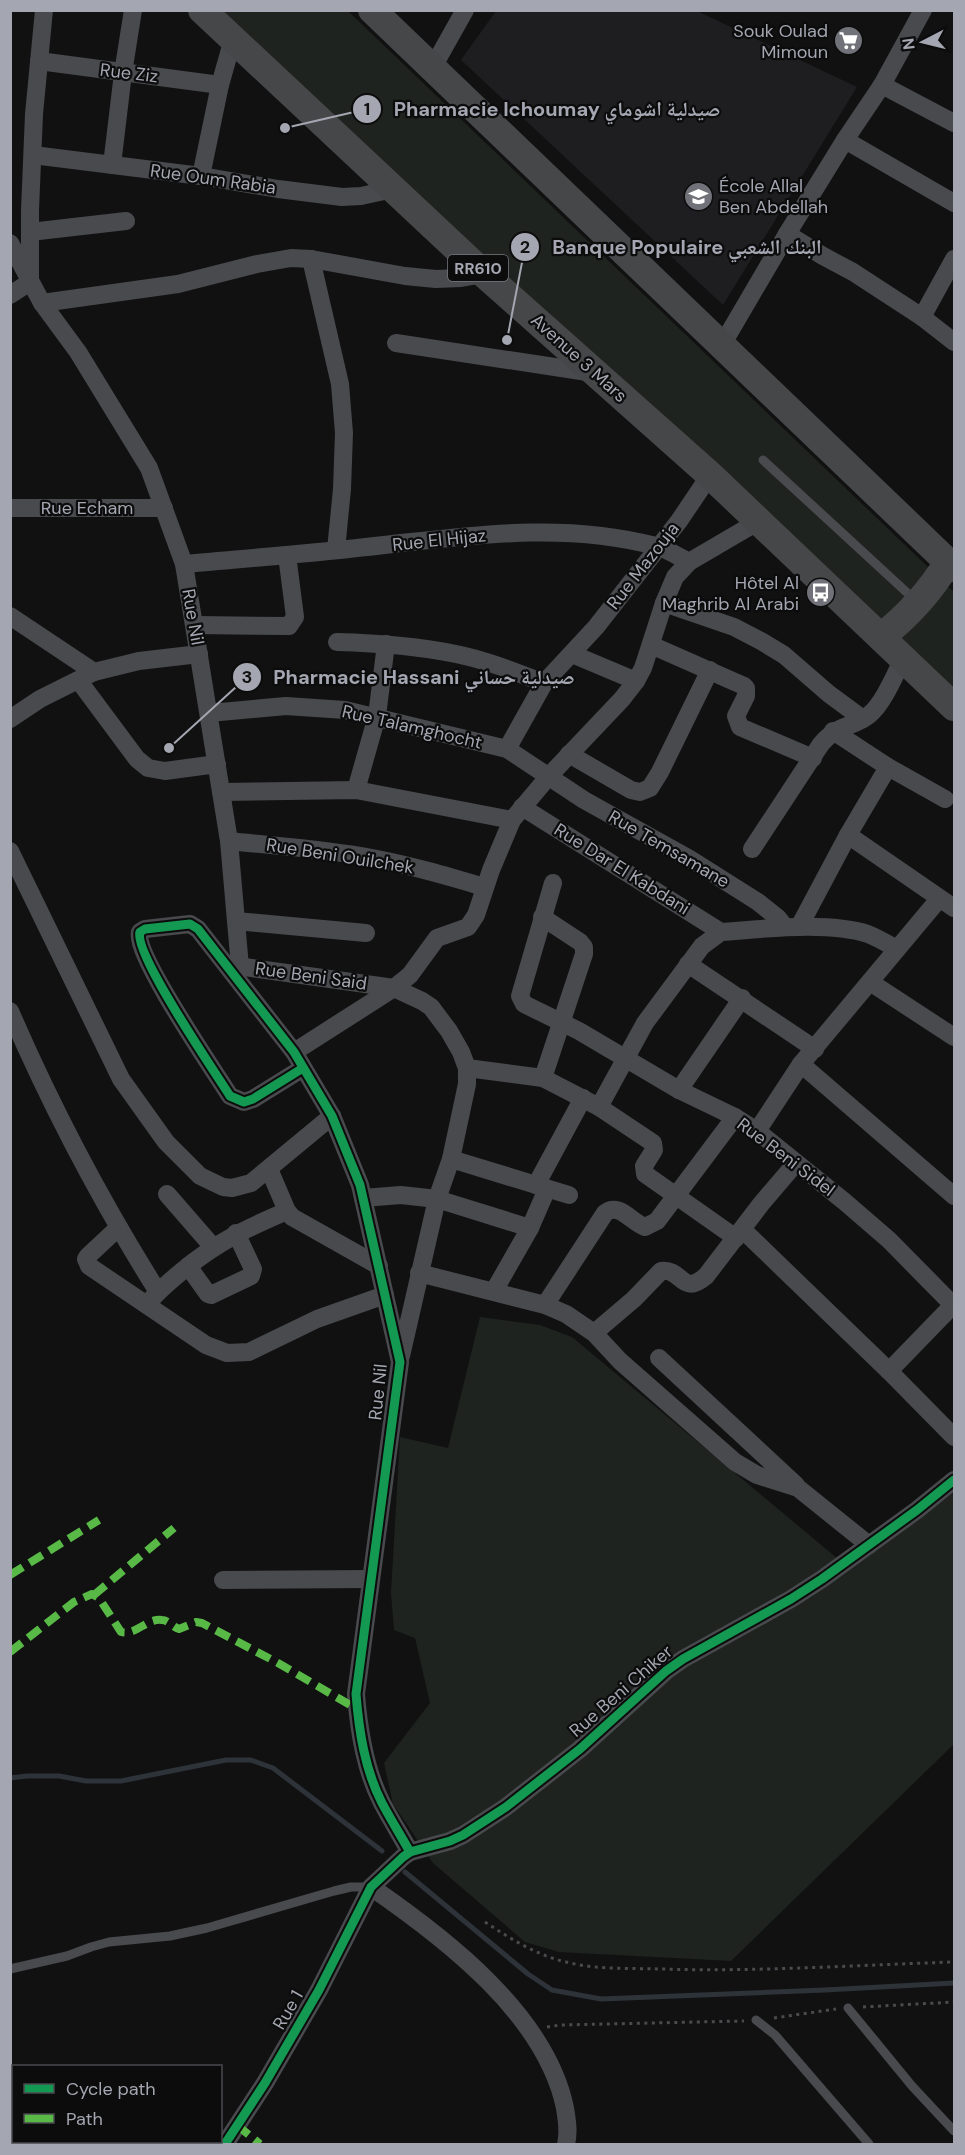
<svg xmlns="http://www.w3.org/2000/svg" width="965" height="2155" font-family="'DM Sans','Noto Naskh Arabic',sans-serif">
  <style>
    .built { fill: #1e1e20 }
    .green { fill: #1e231f }
    .lines { fill: none; stroke-linecap: round; stroke-linejoin: round }
    .stream { stroke: #2d3339; stroke-width: 5 }
    .path { stroke: #4a4b4e; stroke-width: 3; stroke-dasharray: 3 4.5; stroke-linecap: butt }
    .service { stroke: #494a4d; stroke-width: 9 }
    .minor { stroke: #494a4d; stroke-width: 18 }
    .primary { stroke: #464748; stroke-width: 28 }
    .quiet { stroke: #58b947; stroke-width: 8; stroke-dasharray: 15 8; stroke-linecap: butt }
    .cycleway-casing { stroke: #0c0c0d; stroke-width: 13 }
    .cycleway { stroke: #139951; stroke-width: 9 }
    .labels { text-anchor: middle; dominant-baseline: central; stroke-width: 4.5; stroke-linejoin: round; paint-order: stroke }
    .shield { fill: #0c0c0d; stroke: #767880; stroke-width: 1.5 }
    .shield-label { font-size: 16px; font-weight: bold; fill: #a4a7b1 }
    .poi-label { font-size: 18px; fill: #a4a7b1; stroke: #0c0c0d; text-anchor: end }
    .street-label { font-size: 18px; fill: #a4a7b1; stroke: #0c0c0d }
    .leader { fill: none; stroke: #a4a7b1; stroke-width: 2 }
    .callout-dot { fill: #a4a7b1; stroke: #0c0c0d; stroke-width: 2 }
    .mark-label { font-size: 18px; text-anchor: middle; font-weight: bold; fill: #111 }
    .callout-label { font-size: 20px; text-anchor: middle; font-weight: bold; fill: #a4a7b1; stroke: #0c0c0d; stroke-width: 4.5; stroke-linejoin: round; paint-order: stroke }
  </style>
  <rect width="100%" height="100%" fill="#111112"/>
  <path class="built" d="M496,11H697L857,87L723,305L461,60Z"/>
  <g class="green">
    <path d="M216,11H348L954,592V695Z"/>
    <path d="M480,1317L540,1325L572,1337L850,1569L954,1492V1744L731,1961L559,1952L525,1942L433,1863L393,1804L384,1763L430,1703L415,1638L394,1630L391,1593L400,1437L448,1448Z"/>
  </g>
  <g class="lines">
    <g class="stream">
      <path d="M10,1778L27,1776H59L86,1781H121L226,1760H251L273,1768L382,1851"/>
      <path d="M405,1872L528,1974L552,1990L601,1999L825,1990L954,1983"/>
    </g>
    <g class="path">
      <path d="M485,1922C511,1939 536,1955 566,1962C597,1970 631,1968 662,1969C759,1972 857,1965 954,1962"/>
      <path d="M863,2007L954,2002"/>
      <path d="M774,2018L836,2009"/>
      <path d="M547,2027L560,2025L744,2021"/>
    </g>
    <g class="service">
      <path d="M763,460L915,600"/>
      <path d="M10,1969L67,1956L91,1947L109,1942L170,1936L207,1928L334,1891L351,1887H371"/>
      <path d="M848,2008L912,2086L954,2131"/>
      <path d="M756,2020L775,2035L869,2144"/>
    </g>
    <g class="minor">
      <path d="M39,61L220,85"/>
      <path d="M433,67L465,10"/>
      <path d="M882,85L954,123"/>
      <path d="M845,140L954,203"/>
      <path d="M33,155L201,176L278,189L342,197L361,196L393,189"/>
      <path d="M112,165L123,73L133,10"/>
      <path d="M201,176L220,85L233,39"/>
      <path d="M30,232L126,221"/>
      <path d="M787,234L823,256L853,272L922,317L954,342"/>
      <path d="M10,243L42,303L78,352L149,468L184,564L229,841L240,967"/>
      <path d="M311,259L340,384L344,433L342,489L336,550"/>
      <path d="M10,295L30,282V210L34,114L44,10"/>
      <path d="M42,303L178,284L257,264L291,258L311,259L405,276L436,279L461,278L484,274"/>
      <path d="M922,317L954,259"/>
      <path d="M396,343L594,373"/>
      <path d="M722,345L787,234L845,140L882,85L923,10"/>
      <path d="M10,508H164"/>
      <path d="M184,564C251,558 318,553 384,545C477,535 564,522 656,546C667,549 679,557 689,562"/>
      <path d="M664,603L734,627L761,641L784,655L829,694L863,719"/>
      <path d="M10,616L94,672"/>
      <path d="M195,625L289,626L295,617L287,555"/>
      <path d="M337,642C377,643 417,646 456,654C486,660 515,672 544,683"/>
      <path d="M651,645L744,686L746,688V696L736,716L740,727L813,758"/>
      <path d="M572,654L636,681"/>
      <path d="M79,681L137,759L148,768L165,771L217,764"/>
      <path d="M209,713L286,706L345,710L507,749L584,800L690,859L758,902L778,918L785,927"/>
      <path d="M10,719L40,699L94,672L139,661L199,654"/>
      <path d="M833,731L888,767L945,799"/>
      <path d="M507,749L544,683L596,627L679,521L710,475"/>
      <path d="M569,754L631,790L640,792L650,788L660,772L710,670"/>
      <path d="M356,790L377,716L386,644"/>
      <path d="M221,792L356,790L512,820"/>
      <path d="M522,807L721,932"/>
      <path d="M848,835L954,908"/>
      <path d="M229,841C276,846 325,849 372,858C410,865 447,876 484,887"/>
      <path d="M752,849L821,744C838,724 852,728 869,715C883,704 895,675 903,659"/>
      <path d="M10,851L121,1079L166,1142L200,1176L223,1187L232,1188L251,1183L332,1116"/>
      <path d="M553,883L520,996L524,1004L579,1031L679,1090L735,1117L757,1131L845,1202L889,1240L954,1306"/>
      <path d="M542,917L580,942L584,947V954L543,1078"/>
      <path d="M236,921L366,933"/>
      <path d="M799,927L848,835L888,767"/>
      <path d="M688,964L815,1049"/>
      <path d="M230,965L394,988L422,1001L431,1007L449,1031L461,1052L467,1068V1084L451,1159L437,1199L401,1356"/>
      <path d="M870,982L954,1037"/>
      <path d="M10,1011C52,1108 102,1203 158,1292"/>
      <path d="M294,1052L394,988L410,975L437,938L468,927L476,915L491,870L512,820L549,776L622,699L636,681L643,668L664,603L675,577L689,562L759,521"/>
      <path d="M801,1064L954,1196"/>
      <path d="M303,1068L253,1099L244,1102L230,1096C215,1072 133,953 140,932L145,929L190,924L198,929L294,1052L332,1116L360,1185L400,1362L356,1694C359,1732 365,1770 382,1803C391,1820 401,1836 410,1852"/>
      <path d="M467,1068L543,1078L599,1107L653,1143L654,1150L644,1166L645,1174L736,1238"/>
      <path d="M679,1090L742,998"/>
      <path d="M599,1107L645,1023L702,946L721,932C764,929 827,921 868,934C878,938 888,944 897,949"/>
      <path d="M757,1131L801,1064L939,899"/>
      <path d="M451,1159L569,1195"/>
      <path d="M269,1169L287,1211L292,1217L379,1266"/>
      <path d="M536,1185L583,1098"/>
      <path d="M167,1194L213,1247"/>
      <path d="M363,1198L401,1195L437,1199L530,1228"/>
      <path d="M118,1228L88,1256L86,1259L89,1266L206,1345L227,1353L249,1352L317,1319L385,1295"/>
      <path d="M743,1230L889,1371L954,1437"/>
      <path d="M188,1266L208,1294L211,1295L251,1276L253,1269L236,1233"/>
      <path d="M419,1273L545,1305L566,1314L594,1333L620,1361L735,1462L757,1475L798,1488L869,1545"/>
      <path d="M494,1291L530,1228L547,1189"/>
      <path d="M150,1301C159,1290 170,1281 181,1272C217,1242 245,1229 287,1211"/>
      <path d="M545,1305L605,1213C619,1202 631,1222 645,1227L657,1221L735,1117"/>
      <path d="M594,1333L634,1299L661,1271C683,1268 681,1297 706,1276L761,1204L796,1163"/>
      <path d="M659,1358L796,1485"/>
      <path d="M889,1371L953,1305"/>
      <path d="M223,1580L371,1579"/>
      <path d="M371,1887C445,1938 546,2015 565,2108C567,2120 569,2133 566,2144"/>
      <path d="M225,2144L265,2083L319,1990L371,1887L403,1857L410,1852L450,1841L463,1835L506,1807L580,1749L666,1671L683,1659L791,1599L822,1579L917,1510L954,1480"/>
    </g>
    <g class="primary">
      <path d="M202,10L484,274L710,475L954,707"/>
      <path d="M372,10L954,568"/>
      <path d="M881,637C909,615 930,592 948,562"/>
    </g>
    <g class="quiet">
      <path d="M10,1575L99,1520"/>
      <path d="M94,1595L174,1528"/>
      <path d="M10,1652L74,1602L92,1594L99,1598L121,1632C136,1636 146,1618 162,1620C168,1620 173,1627 179,1629L196,1622L202,1623L278,1663L357,1709"/>
      <path d="M237,2125L260,2144"/>
    </g>
    <defs>
      <g id="cycleway">
        <path d="M303,1068L253,1099L244,1102L230,1096C215,1072 133,953 140,932L145,929L190,924L198,929L294,1052L332,1116L360,1185L400,1362L356,1694C359,1732 365,1770 382,1803C391,1820 401,1836 410,1852"/>
        <path d="M225,2144L265,2083L319,1990L371,1887L403,1857L410,1852L450,1841L463,1835L506,1807L580,1749L666,1671L683,1659L791,1599L822,1579L917,1510L954,1480"/>
      </g>
    </defs>
    <use href="#cycleway" class="cycleway-casing"/>
    <use href="#cycleway" class="cycleway"/>
  </g>
  <defs>
    <symbol id="supermarket-disc" viewBox="-11 -11 22 22"><circle r="9.5" fill="#717279" stroke="#0c0c0d"/><path d="M-6-5.5h2.5l.6 2H6L4.5 2H-2.5L-4.4-4H-6ZM-1.5 3.2a1.3 1.3 0 1 0 .1 0ZM3 3.2a1.3 1.3 0 1 0 .1 0Z" fill="#fff"/></symbol>
    <symbol id="school-disc" viewBox="-11 -11 22 22"><circle r="9.5" fill="#717279" stroke="#0c0c0d"/><path d="M0-5L7-2L0 1L-7-2ZM-4 1L0 2.5L4 1V4Q0 6-4 4Z" fill="#fff"/></symbol>
    <symbol id="bus-disc" viewBox="-11 -11 22 22"><circle r="9.5" fill="#717279" stroke="#0c0c0d"/><path d="M-5-6H5V4H4V6H2V4H-2V6H-4V4H-5ZM-3.5-4V0h7V-4ZM-3.5 1.2v1.5H-2V1.2ZM2 1.2v1.5H3.5V1.2Z" fill="#fff"/></symbol>
  </defs>
  <g fill-rule="evenodd">
    <use href="#supermarket-disc" x="832" y="24" width="33" height="33"/>
    <use href="#school-disc" x="682" y="180" width="33" height="33"/>
    <use href="#bus-disc" x="804" y="576" width="33" height="33"/>
  </g>
  <g class="labels">
    <rect class="shield" x="448" y="255" width="60" height="26" rx="4.5"/>
    <g class="shield-label">
      <text x="478" y="268">RR610</text>
    </g>
    <g class="poi-label">
      <text x="828" y="31">Souk Oulad<tspan x="828" dy="21">Mimoun</tspan></text>
      <text x="719" y="186" text-anchor="start">École Allal<tspan x="719" dy="21">Ben Abdellah</tspan></text>
      <text x="799" y="583">Hôtel Al<tspan x="799" dy="21">Maghrib Al Arabi</tspan></text>
    </g>
    <g class="street-label">
      <text transform="translate(129 73) rotate(7)">Rue Ziz</text>
      <text transform="translate(213 179) rotate(8)">Rue Oum Rabia</text>
      <text transform="translate(579 358) rotate(42)">Avenue 3 Mars</text>
      <text x="87" y="508">Rue Echam</text>
      <text transform="translate(439 540) rotate(-6)">Rue El Hijaz</text>
      <text transform="translate(643 566) rotate(-52)">Rue Mazouja</text>
      <text transform="translate(193 617) rotate(80)">Rue Nil</text>
      <text transform="translate(412 727) rotate(13)">Rue Talamghocht</text>
      <text transform="translate(669 849) rotate(30)">Rue Temsamane</text>
      <text transform="translate(340 856) rotate(9)">Rue Beni Ouilchek</text>
      <text transform="translate(622 869) rotate(32)">Rue Dar El Kabdani</text>
      <text transform="translate(311 976) rotate(8)">Rue Beni Said</text>
      <text transform="translate(786 1157) rotate(37)">Rue Beni Sidel</text>
      <text transform="translate(378 1392) rotate(-84)">Rue Nil</text>
      <text transform="translate(621 1691) rotate(-41)">Rue Beni Chiker</text>
      <text transform="translate(288 2010) rotate(-60)">Rue 1</text>
    </g>
  </g>
  <path class="leader" d="M285 128L367 109M507 340L525 247M169 748L247 677"/>
  <g class="callout-dot">
    <circle cx="285" cy="128" r="6"/>
    <circle cx="507" cy="340" r="6"/>
    <circle cx="169" cy="748" r="6"/>
    <circle cx="367" cy="109" r="15"/>
    <circle cx="525" cy="247" r="15"/>
    <circle cx="247" cy="677" r="15"/>
  </g>
  <g class="mark-label">
    <text x="367" y="115">1</text>
    <text x="525" y="253">2</text>
    <text x="247" y="683">3</text>
  </g>
  <g class="callout-label">
    <text x="557" y="116">Pharmacie Ichoumay صيدلية اشوماي</text>
    <text x="687" y="254">Banque Populaire البنك الشعبي</text>
    <text x="424" y="684">Pharmacie Hassani صيدلية حساني</text>
  </g>
  <rect width="965" height="2155" fill="none" stroke="#a4a7b1" stroke-width="24"/>
  <rect x="12" y="2065" width="210" height="78" fill="#0c0c0d" stroke="#494a4f" stroke-width="1.5"/>
  <rect x="24" y="2084" width="30" height="9" fill="#139951" stroke="#494a4f" stroke-width="1.5"/>
  <text x="66" y="2095" font-size="18" fill="#a4a7b1">Cycle path</text>
  <rect x="24" y="2114" width="30" height="9" fill="#58b947" stroke="#494a4f" stroke-width="1.5"/>
  <text x="66" y="2125" font-size="18" fill="#a4a7b1">Path</text>
  <g transform="translate(923 42) rotate(263)" stroke="#0c0c0d" stroke-width="4.5" paint-order="stroke">
  <path d="M0-4.5L10 22L0 15L-10 22Z" fill="#a4a7b1"/>
  <text y="-9" font-size="16" font-weight="bold" text-anchor="middle" fill="#a4a7b1">N</text>
  </g>
</svg>
